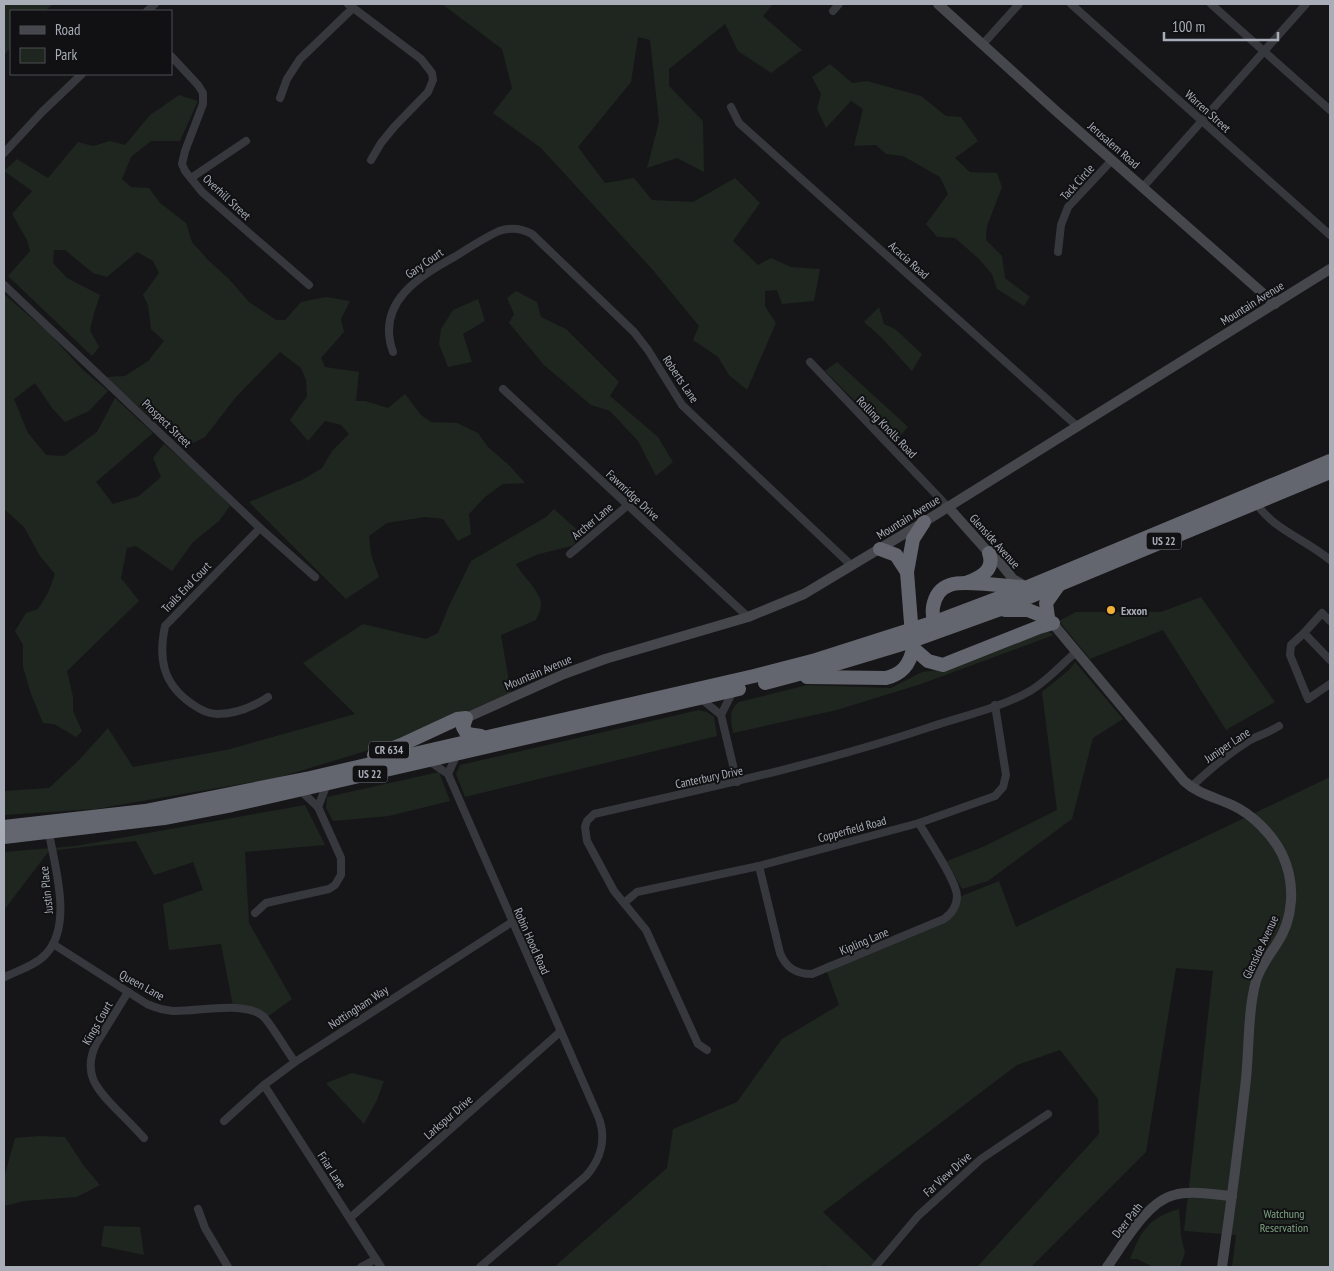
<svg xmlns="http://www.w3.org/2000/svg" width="1334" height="1271" font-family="'PT Sans Narrow',sans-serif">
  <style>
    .green { fill: #1e261f }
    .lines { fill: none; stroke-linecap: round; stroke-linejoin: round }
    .street { stroke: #37383d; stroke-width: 8 }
    .secondary { stroke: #45474d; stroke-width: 10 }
    .highway { stroke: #63666e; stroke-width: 14 }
    .poi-dot { fill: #f2b134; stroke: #111113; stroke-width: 2 }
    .labels { text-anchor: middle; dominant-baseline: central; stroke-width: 4; stroke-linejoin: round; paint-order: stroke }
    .shield { fill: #111113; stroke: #7b7e86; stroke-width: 1 }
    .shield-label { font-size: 11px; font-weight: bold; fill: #a8adb8 }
    .street-label { font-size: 12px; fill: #a8adb8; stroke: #111113 }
    .poi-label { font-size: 12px; font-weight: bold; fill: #a8adb8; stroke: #111113; text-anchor: start }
    .park-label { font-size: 12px; fill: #7fa381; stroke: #111113 }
  </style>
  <rect width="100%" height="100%" fill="#161618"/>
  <g class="green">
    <path d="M4,4H53L45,11H11V47L4,55Z"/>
    <path d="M442,4H773L763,16L802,50L771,73L738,51L725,24L669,69V86L703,121L704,172L677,158L647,168L659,122L650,40L638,37L631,82L578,147L605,183L634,178L652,200L693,202L735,178L760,203L733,241L758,265L771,258L791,267L820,269L814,301L782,304L777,290L765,291V306L776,323L747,390L729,375L718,357L693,340L699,326L652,269L541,148L493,113L512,88L502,49Z"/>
    <path d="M830,64L852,83L867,81L921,96L946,116L961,117L978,141L955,158L970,172L997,173L1002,187L987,226L986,240L1002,256L1005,278L1030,297L1024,306L997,289L992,274L979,259L955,238L937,237L926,224L948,194L940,177L903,156L886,154L876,145L854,146L863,109L851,101L826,128L817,109L821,94L812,77Z"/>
    <path d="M179,95L198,101L180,141H151L131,157L122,179L131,187L149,188L160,203L186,223L192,242L208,260L229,279L249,302L276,320H285L301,302L326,297L350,301L341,319L344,332L321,358L325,367L359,372L356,401H365L388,408L405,394L421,415L431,422L457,423L478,433L488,447L510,466L525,483L503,484L485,497L469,514L471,534L458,541L443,519L425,517L387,523L369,536L371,554L379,577L346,599L249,502L302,480L322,468L332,451L349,434L341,425L325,421L308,441L290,420L307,396L306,380L301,368L280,352L236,397L205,437L185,447L105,377L125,376L148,361L164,341L151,329L148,305L143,295L159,273L153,261L137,252L107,277L93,273L65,250H54L53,263L67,278L100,295L94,313L90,330L99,347L92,356L8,276L30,251L27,240L12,214L32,191L4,171L17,159L48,178L78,142L93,146L110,141L125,145L150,115Z"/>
    <path d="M516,291L537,302L541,317L566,329L619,382L610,396L658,437L673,462L656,476L638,441L610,411L591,405L544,365L509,323L514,314L507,298Z"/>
    <path d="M4,294L49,333L82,369L108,391L89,411L65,422L52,408L35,383L14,399L28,433L46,455L64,456L97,432L115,398L153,433L96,482L113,504L139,496L161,477L153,458L164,444L207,482L230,506L219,521L193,542L172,571L136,546L127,548L121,578L139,601L67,671L73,697V711L82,731L76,737L54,724L43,723L31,694L23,667V645L15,631L26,613L38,609L48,593L55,574L40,556L24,527L4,509Z"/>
    <path d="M478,299L485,321L463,334L472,362L448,367L439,344L441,329L453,310Z"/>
    <path d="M879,307L884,324L895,329L922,354L912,371L881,337L864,322Z"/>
    <path d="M837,362L908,427L895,441L825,371Z"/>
    <path d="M554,509L583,535L572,546L539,554L516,564C522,576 542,592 541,605C541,610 538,615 536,620L501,635L511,693L399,741L277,778L96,809L4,815V791L49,788L79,760L108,728L133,767L226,750L355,714L303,663L363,624L426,639L438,633L449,606L471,561L546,517Z"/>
    <path d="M1201,597L1275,702L1226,730L1163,630L1090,659L1059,621L1076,612H1161Z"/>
    <path d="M1047,631L1054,635L921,684L837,710L733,733C731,721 728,710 739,702L807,685L891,688L922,672L945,669L1039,633Z"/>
    <path d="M1075,662L1123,719L1093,738L1072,819L988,881L962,889L947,861L985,846L1057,810L1042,692L1070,669Z"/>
    <path d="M699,710L707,712L714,717L717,736L465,797L456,774L460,765Z"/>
    <path d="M439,772L450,801L389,816L333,821L326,808L327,797Z"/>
    <path d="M1330,777V1267H1232L1236,1235L1184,1231L1213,971L1176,968L1146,1152L1031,1267H977L1099,1134L1098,1099L1060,1050L1017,1065L823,1212L877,1263L874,1267H827L824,1265L821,1267H554L667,1168L673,1129L737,1102L782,1039L839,1005L824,964L944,918L954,899L999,881L1016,927Z"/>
    <path d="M305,805L325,845L245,852L249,923L292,999L263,1020L251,1010L233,1006L221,944L169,950L163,904L203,890L193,862L154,875L136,841L49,851L4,910V852L75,846Z"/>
    <path d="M352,1073L384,1081L377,1100L364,1124L326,1083Z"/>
    <path d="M39,1136L65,1137L84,1166L100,1185L77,1197L24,1201L4,1206V1178L15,1138Z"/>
    <path d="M1179,1209L1181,1236L1185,1253L1180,1267H1153L1137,1259H1130C1141,1231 1148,1218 1179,1209Z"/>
    <path d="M104,1226L140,1227L144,1255L101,1246Z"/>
  </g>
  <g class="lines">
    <g class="street">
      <path d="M348,4L421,59L432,73L433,80L428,92L395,126L381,143L371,160"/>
      <path d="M1071,4L1330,235"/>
      <path d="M1211,4L1330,110"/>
      <path d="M147,11L155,4"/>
      <path d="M833,11L839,4"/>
      <path d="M983,44L1019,4"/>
      <path d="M171,56L198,85L203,93V104L185,151L182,164L185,171L202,192L309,285"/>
      <path d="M280,98L287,79L300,59L353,8"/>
      <path d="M731,107L739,123L1078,427"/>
      <path d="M4,153L42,112L82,74"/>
      <path d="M191,178L246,141"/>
      <path d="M1143,187L1306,4"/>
      <path d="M1058,252L1061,225L1068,207L1112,160"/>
      <path d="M4,285L260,528L315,577"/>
      <path d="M393,352C375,302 420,276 456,256C470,247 484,238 499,231C511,227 521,228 532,234L634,332L648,350L682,405L852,566"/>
      <path d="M810,362L948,507"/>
      <path d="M503,389L748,617"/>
      <path d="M1256,503C1274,530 1305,539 1330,560"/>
      <path d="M260,528L165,626C158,659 163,684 192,704C199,709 208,714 217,714C235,714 253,707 268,697"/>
      <path d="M570,554L628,505"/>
      <path d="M1330,621L1322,613L1304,633L1291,645L1290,655L1308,699L1330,684"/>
      <path d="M1304,633L1330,660"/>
      <path d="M733,691L721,715L737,782"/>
      <path d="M700,698L721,715"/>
      <path d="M429,761L448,774L598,1116C607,1138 601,1159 586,1176L480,1267"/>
      <path d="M448,774L457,754"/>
      <path d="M1191,787C1209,770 1229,753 1250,740C1260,735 1270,732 1279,726"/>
      <path d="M318,807L327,784"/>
      <path d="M759,866L780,953C786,968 796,974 812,974L944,919C951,914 957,906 957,896C957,881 927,838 919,823"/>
      <path d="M624,903L637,892L759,866L919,823L995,796L1003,787L1006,775L995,705"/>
      <path d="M255,913L266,903L329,889L335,885L341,875V858L318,807L300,790"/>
      <path d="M53,944L147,1004C156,1008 163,1010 173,1011C197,1012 246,1000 264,1017C273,1027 286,1050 295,1062"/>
      <path d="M5,977C19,970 36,965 46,954C73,925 55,868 49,833"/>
      <path d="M128,992L96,1044C82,1074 97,1089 116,1109C126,1119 135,1128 144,1138"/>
      <path d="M707,1050L698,1044L646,930L614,891L587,841L585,827L587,821L594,814C708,788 820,764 930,727C963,716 1000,708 1030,691C1047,681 1061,665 1076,652"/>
      <path d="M264,1085L381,1267"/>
      <path d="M224,1121L264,1085L295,1062L512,922"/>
      <path d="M198,1209L205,1228L228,1267"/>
      <path d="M350,1218L560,1032"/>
      <path d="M361,1267L376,1259"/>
      <path d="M875,1267L918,1216L981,1159L1048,1114"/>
    </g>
    <g class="secondary">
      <path d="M938,4L1056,111L1275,304"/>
      <path d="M948,507L989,553L1001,564L1013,579L1025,586"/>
      <path d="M1049,619L1184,781C1198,794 1215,797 1232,805C1252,814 1272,834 1282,854C1296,883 1294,919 1276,945C1268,957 1260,967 1256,981C1248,1009 1249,1049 1246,1079C1239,1142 1231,1205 1222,1267"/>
      <path d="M466,718L564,674L605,659L748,617L804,594L924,522L1330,269"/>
      <path d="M1107,1267C1123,1245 1146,1202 1174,1195C1192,1190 1214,1195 1232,1196"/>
    </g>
    <g class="highway">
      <path d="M880,549L896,555L907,572"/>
      <path d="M968,582C982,577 995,569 989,553"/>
      <path d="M1005,610H1028L1048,618"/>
      <path d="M1048,618L1046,603L1058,586"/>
      <path d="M940,628C933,623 932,615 933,607C938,577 965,583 987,584C999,585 1011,586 1022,587"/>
      <path d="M913,648L928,661L943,665L1039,627L1053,623"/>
      <path d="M807,677L886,678C902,674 910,665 913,648L907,572L913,539L924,522"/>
      <path d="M765,683L829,666L912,641L998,610L1330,472"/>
      <path d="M374,755L401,745L457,719L466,718L463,727L467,734L481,736"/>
      <path d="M4,827L145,811L310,778L754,676L816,660L935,622L1028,587L1330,461"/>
      <path d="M4,837L164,818L232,805L739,689"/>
    </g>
  </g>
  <circle class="poi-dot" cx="1111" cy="610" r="5"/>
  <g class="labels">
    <g class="shield">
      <rect x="1146.5" y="532.5" width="35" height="17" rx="4"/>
      <rect x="369" y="741.5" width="40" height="17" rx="4"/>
      <rect x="352.5" y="765.5" width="35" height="17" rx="4"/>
    </g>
    <g class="shield-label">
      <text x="1164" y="541">US 22</text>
      <text x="389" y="750">CR 634</text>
      <text x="370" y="774">US 22</text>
    </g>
    <g class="street-label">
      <text transform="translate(1208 111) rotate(42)">Warren Street</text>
      <text transform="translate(1114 145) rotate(41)">Jerusalem Road</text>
      <text transform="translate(1077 182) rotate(-48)">Tack Circle</text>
      <text transform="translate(227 197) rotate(43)">Overhill Street</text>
      <text transform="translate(909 260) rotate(42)">Acacia Road</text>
      <text transform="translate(424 263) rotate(-35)">Gary Court</text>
      <text transform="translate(1252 303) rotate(-32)">Mountain Avenue</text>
      <text transform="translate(681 379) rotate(56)">Roberts Lane</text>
      <text transform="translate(167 423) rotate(44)">Prospect Street</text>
      <text transform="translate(887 427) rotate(46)">Rolling Knolls Road</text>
      <text transform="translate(633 495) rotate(43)">Fawnridge Drive</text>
      <text transform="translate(908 517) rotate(-32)">Mountain Avenue</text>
      <text transform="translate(592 521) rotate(-40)">Archer Lane</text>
      <text transform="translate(995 541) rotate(48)">Glenside Avenue</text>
      <text transform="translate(186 587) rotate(-46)">Trails End Court</text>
      <text transform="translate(538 672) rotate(-23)">Mountain Avenue</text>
      <text transform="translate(1227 745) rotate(-34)">Juniper Lane</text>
      <text transform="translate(709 777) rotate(-12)">Canterbury Drive</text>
      <text transform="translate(852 829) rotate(-15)">Copperfield Road</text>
      <text transform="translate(46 890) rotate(-96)">Justin Place</text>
      <text transform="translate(532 941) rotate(66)">Robin Hood Road</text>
      <text transform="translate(864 941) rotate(-23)">Kipling Lane</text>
      <text transform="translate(1260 947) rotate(-65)">Glenside Avenue</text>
      <text transform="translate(142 985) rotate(29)">Queen Lane</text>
      <text transform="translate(358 1007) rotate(-33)">Nottingham Way</text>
      <text transform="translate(97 1023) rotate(-60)">Kings Court</text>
      <text transform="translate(448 1117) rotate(-41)">Larkspur Drive</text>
      <text transform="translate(332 1170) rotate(57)">Friar Lane</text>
      <text transform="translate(947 1174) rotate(-42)">Far View Drive</text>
      <text transform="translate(1127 1220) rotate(-52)">Deer Path</text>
    </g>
    <g class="poi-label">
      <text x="1121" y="610">Exxon</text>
    </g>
    <g class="park-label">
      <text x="1284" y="1213">Watchung<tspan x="1284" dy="14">Reservation</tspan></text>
    </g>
  </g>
  <rect width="1334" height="1271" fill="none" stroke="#a8adb8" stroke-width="10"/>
  <rect x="10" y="10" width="162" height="65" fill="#111113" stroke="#4d4f55"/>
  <rect x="20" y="26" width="25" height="8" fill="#45474d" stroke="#4d4f55"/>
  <text x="55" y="35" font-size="15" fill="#a8adb8">Road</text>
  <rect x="20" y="48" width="25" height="15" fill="#1e261f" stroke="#4d4f55"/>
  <text x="55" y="60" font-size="15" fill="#a8adb8">Park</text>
  <path d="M1164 32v8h114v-8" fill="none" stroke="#a8adb8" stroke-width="2.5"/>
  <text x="1172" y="32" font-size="15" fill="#a8adb8" stroke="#111113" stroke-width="4" paint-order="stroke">100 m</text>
</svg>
